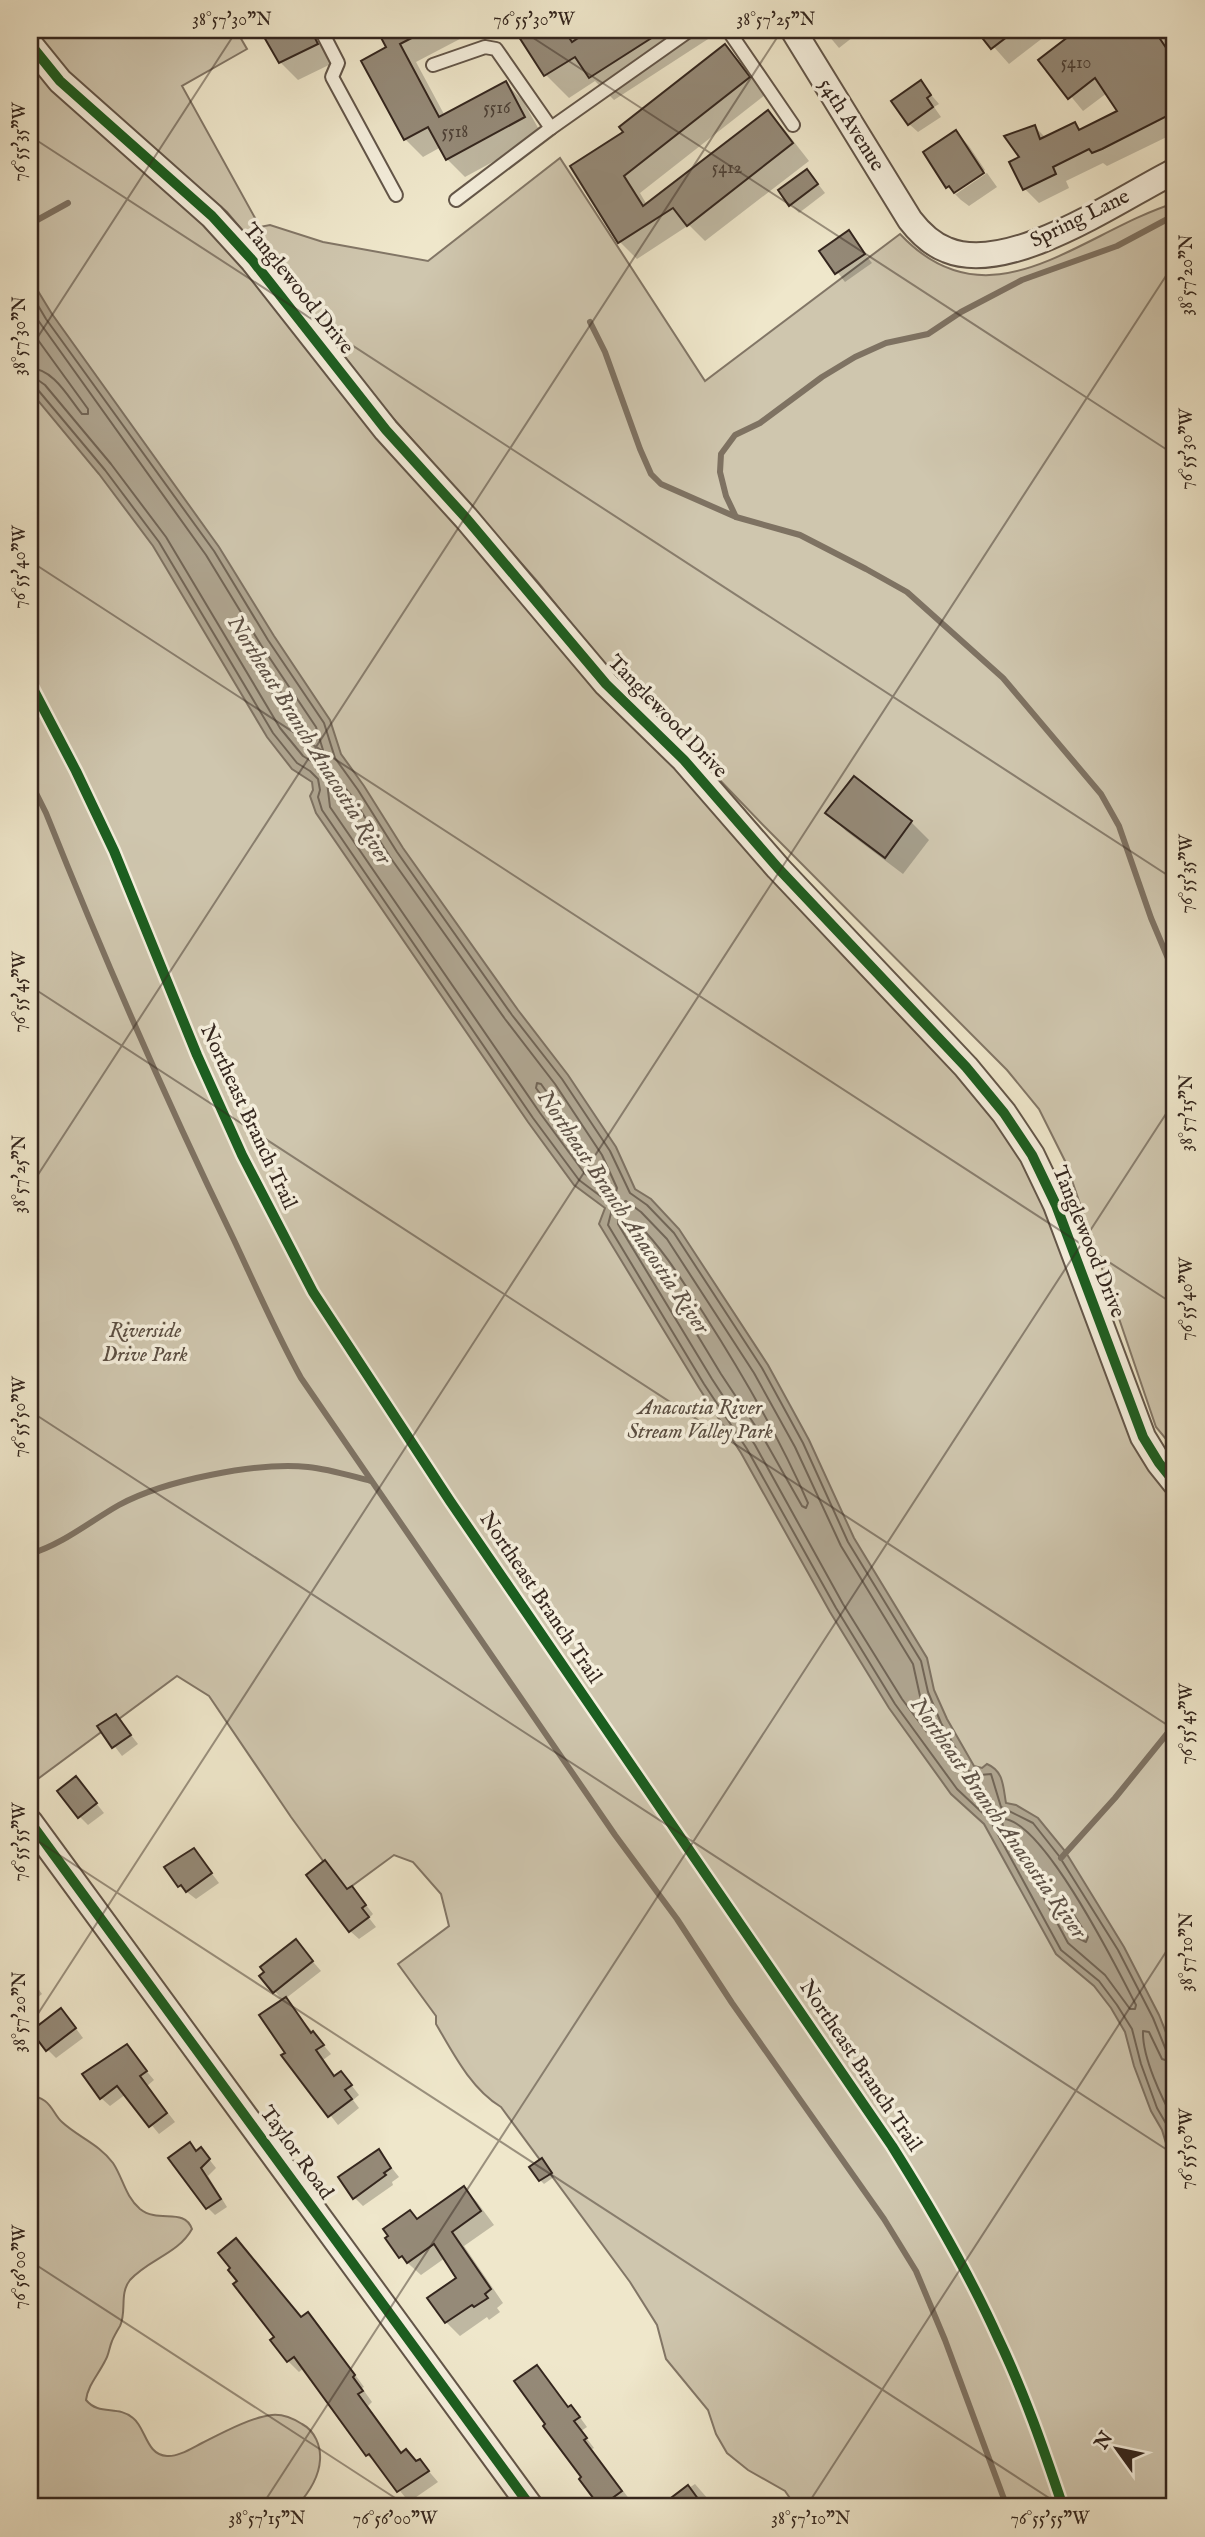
<svg xmlns="http://www.w3.org/2000/svg" width="1205" height="2537" font-family="'IM FELL English',serif">
  <style>
    .green { fill: #cfc6ae; stroke: #827666; stroke-width: 2 }
    .water { fill: #afa590; stroke: #7e7262; stroke-width: 2 }
    .shadow { fill: #0003 }
    .lines { fill: none; stroke-linecap: round; stroke-linejoin: round }
    .shore { stroke: #726657; stroke-width: 2 }
    .stream { stroke: #7e7262; stroke-width: 6 }
    .building { fill: #958a78; stroke: #34261e; stroke-width: 2 }
    .lane-casing { stroke: #635649; stroke-width: 16 }
    .street-casing { stroke: #635649; stroke-width: 28 }
    .lane { stroke: #f5efdd; stroke-width: 12 }
    .street { stroke: #f5efdd; stroke-width: 24 }
    .cycleway-casing { stroke: #f5efdd; stroke-width: 15 }
    .cycleway { stroke: #1b5e20; stroke-width: 10 }
    .ticks { fill: none; stroke: #34261e; stroke-width: 2; stroke-opacity: 0.45 }
    .labels { text-anchor: middle; dominant-baseline: central; stroke-width: 7; stroke-linejoin: round; paint-order: stroke }
    .number-label { font-size: 18px; fill: #4c3f34 }
    .street-label { font-size: 21px; fill: #34261e; stroke: #f5efdd }
    .park-label { font-size: 21px; font-style: italic; fill: #5b4e42; stroke: #f5efdd }
    .water-label { font-size: 23px; font-style: italic; fill: #5f5246; stroke: #f5efdd }
    .neatline { fill: none; stroke: #34261e; stroke-width: 2.5 }
    .ticks-label { font-size: 18px; text-anchor: middle; fill: #34261e }
  </style>
  <rect width="100%" height="100%" fill="#efe7cb"/>
  <filter id="stains"><feTurbulence type="fractalNoise" baseFrequency=".00286" numOctaves="4"/><feColorMatrix values="0 0 0 0 .2 0 0 0 0 .09 0 0 0 0 .02 0 0 0 .5 -.17"/></filter>
  <radialGradient id="worn" r=".72"><stop offset=".6" stop-color="#630" stop-opacity="0"/><stop offset="1" stop-color="#630" stop-opacity=".3"/></radialGradient>
  <g class="green">
    <path d="M36,30H236L247,49L182,86L260,227L270,225L323,242L428,261L560,158L705,381L900,234C990,330 1081,232 1175,203V1450L1156,1427L1066,1163L1039,1109L1007,1070L763,825L689,748L623,688L537,581L385,409L310,312L227,212L178,170L106,113L58,62Z"/>
    <path d="M30,52L213,233L666,754L1014,1135L1175,1490V2507H796L785,2491L748,2470L727,2453L716,2434L708,2410L666,2359L657,2325L630,2282L501,2107C471,2089 453,2053 436,2024V2016L398,1964L449,1926L441,1894L413,1862L394,1855L345,1891L291,1817L209,1696L177,1676L31,1784L30,1782Z"/>
    <path d="M30,2096C35,2096 41,2098 45,2101C53,2107 55,2116 62,2122C78,2137 99,2144 113,2163C123,2178 125,2196 140,2209C159,2224 184,2207 192,2229C178,2254 149,2259 130,2280C119,2294 127,2311 120,2326C117,2331 114,2336 112,2341C109,2348 109,2355 105,2361C98,2375 88,2385 86,2400C99,2416 118,2405 133,2418C146,2428 146,2455 167,2456C178,2457 192,2448 202,2443C220,2434 251,2417 272,2415C282,2414 294,2419 302,2424C315,2431 321,2446 320,2460C319,2478 307,2495 296,2507H30Z"/>
  </g>
  <path class="water" d="M30,278L52,314L219,547L274,636L330,720L341,754L364,786L403,848L518,1010L568,1075L616,1147L635,1189L651,1199L679,1229L768,1365L809,1440L854,1538L927,1658L934,1690L947,1719L974,1766L982,1768L987,1764C1004,1771 1003,1787 1006,1803L1016,1805L1038,1818L1065,1851L1124,1947L1159,2015L1175,2055V2173L1162,2130L1151,2111L1134,2066L1125,2032L1111,2008L1094,1986L1056,1954L984,1824L951,1794L889,1708L830,1612L741,1453L699,1388L599,1224L605,1208L574,1185L528,1122L316,813L310,796L313,790L312,782L292,769L267,737L153,546L99,474L30,391Z"/>
  <g class="shadow">
    <path d="M262,30H317L335,62L298,80L280,62Z"/>
    <path d="M379,30H477L416,62L445,116L506,83L523,101L542,135L465,177L447,159L441,147L423,157L405,139L389,48Z"/>
    <path d="M512,30H567L577,40L594,30H722L614,100L595,81L569,98L546,75L524,41Z"/>
    <path d="M824,30H862L839,48Z"/>
    <path d="M979,30H1039L1044,37L1009,64Z"/>
    <path d="M1080,30H1175V133L1107,166L1103,163L1066,181L1069,188L1039,203L1025,189L1022,158L1035,127L1046,138L1075,124L1082,131L1120,111L1107,93L1083,111L1041,60Z"/>
    <path d="M725,47L742,63L765,95L640,193L647,205L768,112L784,129L809,161L705,241L689,225L637,259L620,242L626,133Z"/>
    <path d="M921,83L939,104L934,107L941,117L918,132L909,124Z"/>
    <path d="M956,132L969,146L985,170L953,192L956,194L987,173L997,187L969,206L961,200L948,187Z"/>
    <path d="M815,180L825,193L799,213L791,204Z"/>
    <path d="M849,233L872,263L845,282L821,251Z"/>
    <path d="M854,779L911,822L929,840L903,874L846,831L828,813Z"/>
    <path d="M116,1716L138,1744L122,1756L100,1727Z"/>
    <path d="M76,1778L104,1813L88,1825L79,1816Z"/>
    <path d="M194,1850L219,1883L196,1899L179,1886Z"/>
    <path d="M325,1863L348,1890L351,1888L360,1897L373,1914L369,1918L376,1927L359,1939L350,1931Z"/>
    <path d="M296,1942L321,1971L285,1999L331,2054L323,2060L336,2077L349,2082L359,2095L353,2100L359,2108L338,2125L284,2056L287,2053L283,2001L262,1976Z"/>
    <path d="M30,1977L42,1994L31,2003L30,2002Z"/>
    <path d="M69,2019L83,2038L56,2058L47,2049Z"/>
    <path d="M126,2046L154,2080L147,2086L175,2122L159,2134L126,2094L110,2106L101,2098Z"/>
    <path d="M201,2149L216,2168L208,2176L227,2207L215,2215L207,2207L197,2152Z"/>
    <path d="M379,2152L399,2177L392,2182L393,2185L363,2206L354,2197Z"/>
    <path d="M546,2164L554,2177L544,2184L540,2180Z"/>
    <path d="M464,2189L477,2202L494,2225L464,2246L503,2303L497,2308L500,2312L489,2320L487,2317L460,2336L446,2322L430,2298L459,2279L445,2258L421,2275L401,2257L418,2220Z"/>
    <path d="M308,2314L319,2325L364,2387L362,2388L372,2402L368,2406L403,2454L417,2463L420,2461L438,2482L409,2502L379,2465L367,2455L304,2368L299,2372L288,2361L302,2318Z"/>
    <path d="M537,2367L569,2408L579,2416L587,2427L581,2431L594,2448L592,2449L630,2500L620,2507H602L581,2479L584,2477Z"/>
    <path d="M695,2484L715,2507H672L668,2502Z"/>
  </g>
  <g class="lines">
    <g class="shore">
      <path d="M30,292L46,319L214,551L268,640L324,723L335,758L358,790L397,852L512,1015L562,1079L610,1151L630,1193L647,1205L674,1233L762,1368L803,1443L848,1542L921,1661L928,1692L941,1723L969,1771L980,1775L991,1774L1001,1807L1033,1823L1059,1856L1118,1950L1153,2018L1166,2050L1175,2054"/>
      <path d="M30,309L206,555L261,645L316,727L326,760L335,775L351,795L390,857L505,1019L555,1084L602,1155L617,1188L616,1192H612L585,1174L540,1113L330,807L326,774L316,764L303,756L280,728L166,537L111,464L45,385L38,380L30,378"/>
      <path d="M30,329L88,409V414H82C68,397 54,369 30,368"/>
      <path d="M30,387L38,390L105,470L159,542L273,733L297,763L310,771L318,779L320,790L318,797L322,810L533,1118L579,1180L611,1204L612,1209L608,1225L704,1384L747,1449L836,1608L895,1704L957,1789L990,1820L1061,1950L1099,1981L1117,2005L1132,2029L1141,2064L1157,2108L1168,2127L1175,2150"/>
      <path d="M273,687L278,688L306,731L305,737H301L289,722L272,692Z"/>
      <path d="M537,1083L541,1084L556,1105L555,1110L551,1109L536,1088Z"/>
      <path d="M626,1201L641,1212L667,1239L754,1373L795,1447L841,1546L913,1664L920,1696L940,1738L939,1743L934,1742L902,1699L843,1604L755,1445L712,1379L618,1224L621,1203Z"/>
      <path d="M633,1222L637,1223C664,1250 683,1282 704,1314C743,1375 779,1436 808,1503L806,1508L802,1506L764,1439L721,1374L632,1227Z"/>
      <path d="M1002,1819C1042,1817 1118,1970 1136,2005L1135,2009H1130L1105,1975L1068,1943L1018,1850L1003,1828Z"/>
      <path d="M1062,1896L1088,1937L1086,1942L1076,1937L1058,1901V1898Z"/>
      <path d="M1175,2063L1162,2059L1149,2032L1143,2031C1142,2057 1162,2099 1175,2122"/>
    </g>
    <g class="stream">
      <path d="M30,224L68,203"/>
      <path d="M590,322L605,352L640,449L651,474L661,484L736,517L800,535L866,569L907,592L1003,678L1101,794L1119,826L1151,918L1175,975"/>
      <path d="M736,517L726,496L720,472L721,454L735,435L760,423L822,377L855,357L886,343L928,334L961,312L1022,280L1117,246L1175,215"/>
      <path d="M30,781L46,813C104,958 166,1100 234,1240C256,1287 276,1333 301,1378L615,1835L677,1919L732,2003L884,2219L916,2271L945,2340L1007,2507"/>
      <path d="M30,1554C63,1544 89,1522 119,1505C165,1480 257,1462 308,1467C329,1469 351,1476 371,1481"/>
      <path d="M1061,1858L1115,1798L1175,1724"/>
    </g>
  </g>
  <g class="building">
    <path d="M260,30H311L318,44L279,63Z"/>
    <path d="M377,30H427L400,44L439,117L506,81L525,117L446,160L428,127L404,140L361,61L386,47Z"/>
    <path d="M531,30H564L572,42L590,30H664L589,78L575,57L544,76L519,37Z"/>
    <path d="M976,30H1016L991,49Z"/>
    <path d="M1077,30H1154L1175,61V112L1102,149L1092,153L1089,149L1053,167L1056,174L1023,190L1009,162L1019,157L1004,136L1035,125L1040,139L1075,122L1079,130L1117,111L1095,78L1068,99L1038,60Z"/>
    <path d="M725,44L750,77L624,176L643,206L768,110L793,143L687,226L673,208L618,243L570,166L623,132L619,127Z"/>
    <path d="M921,80L931,95L927,98L933,107L908,125L891,101Z"/>
    <path d="M956,130L984,173L954,193L949,186L946,188L923,152Z"/>
    <path d="M807,169L818,184L789,206L778,190Z"/>
    <path d="M849,230L865,254L835,274L819,251Z"/>
    <path d="M854,776L912,821L885,858L825,813Z"/>
    <path d="M116,1714L131,1735L112,1748L97,1726Z"/>
    <path d="M76,1776L97,1803L78,1818L57,1791Z"/>
    <path d="M194,1848L212,1873L186,1892L181,1885L178,1887L164,1867Z"/>
    <path d="M325,1860L347,1889L352,1886L366,1905L362,1908L369,1917L349,1932L306,1875Z"/>
    <path d="M296,1939L313,1961L273,1993L259,1976L264,1972L260,1967Z"/>
    <path d="M286,1997L311,2033L313,2031L324,2045L316,2050L334,2076L341,2071L352,2085L345,2090L352,2099L328,2117L281,2055L285,2053L259,2015Z"/>
    <path d="M61,2008L76,2028L46,2051L31,2031Z"/>
    <path d="M127,2044L147,2071L140,2076L167,2113L149,2127L117,2086L100,2099L82,2074Z"/>
    <path d="M190,2142L196,2151L201,2147L210,2159L201,2168L221,2199L206,2209L168,2158Z"/>
    <path d="M379,2149L391,2168L384,2173L386,2175L353,2199L338,2177Z"/>
    <path d="M542,2158L552,2173L539,2181L529,2167Z"/>
    <path d="M464,2186L481,2211L452,2232L491,2289L485,2294L488,2298L474,2307L472,2305L445,2323L427,2298L456,2278L434,2244L407,2263L402,2256L399,2258L385,2238L388,2236L383,2229L410,2210L417,2219Z"/>
    <path d="M236,2238L301,2317L308,2312L355,2375L353,2377L363,2391L358,2394L401,2453L406,2449L416,2461L420,2459L429,2471L397,2492L369,2454L366,2456L294,2357L287,2362L270,2340L274,2337L233,2284L237,2281L228,2270L230,2268L218,2253Z"/>
    <path d="M537,2365L568,2407L571,2405L580,2417L574,2421L587,2438L584,2440L622,2491L600,2507L579,2479L581,2477L543,2426L545,2424L514,2381Z"/>
    <path d="M688,2485L704,2507H659Z"/>
  </g>
  <g class="lines">
    <defs>
      <g id="lane">
        <path d="M321,30L338,63L332,77L396,195"/>
        <path d="M728,30L793,125"/>
        <path d="M433,65L485,47L496,49L551,128"/>
        <path d="M456,200L551,128L690,30"/>
      </g>
      <g id="street">
        <path d="M793,30L910,220C920,233 931,244 947,250C1010,276 1119,199 1175,171"/>
        <path d="M30,44L60,81L212,216L253,261L386,430L466,518L606,684L684,760L778,868L966,1067L1004,1113L1032,1155L1056,1205L1143,1437L1159,1463L1175,1483"/>
        <path d="M30,1822L531,2507"/>
      </g>
    </defs>
    <use href="#lane" class="lane-casing"/>
    <use href="#street" class="street-casing"/>
    <use href="#lane" class="lane"/>
    <use href="#street" class="street"/>
    <defs>
      <g id="cycleway">
        <path d="M30,44L60,81L212,216L253,261L386,430L466,518L606,684L684,760L778,868L966,1067L1004,1113L1032,1155L1056,1205L1143,1437L1159,1463L1175,1483"/>
        <path d="M30,683L76,771L114,851L197,1055L242,1155L313,1292L450,1501L892,2146C931,2208 968,2271 998,2338C1024,2392 1044,2450 1063,2507"/>
        <path d="M30,1822L531,2507"/>
      </g>
    </defs>
    <use href="#cycleway" class="cycleway-casing"/>
    <use href="#cycleway" class="cycleway"/>
  </g>
  <path class="ticks" d="M521,30L1175,455M30,136L1175,880M30,349L237,30M30,561L1175,1305M30,986L1175,1730M30,1187L782,30M30,1411L1175,2155M30,1836L1063,2507M30,2026L1175,262M30,2261L409,2507M261,2507L1175,1100M806,2507L1175,1938"/>
  <g class="labels">
    <g class="number-label">
      <text x="1076" y="63">5410</text>
      <text x="497" y="108">5516</text>
      <text x="455" y="132">5518</text>
      <text x="727" y="168">5412</text>
    </g>
    <g class="street-label">
      <text transform="translate(851 125) rotate(58)">54th Avenue</text>
      <text transform="translate(1080 219) rotate(-26)">Spring Lane</text>
      <text transform="translate(298 289) rotate(51)">Tanglewood Drive</text>
      <text transform="translate(667 717) rotate(46)">Tanglewood Drive</text>
      <text transform="translate(248 1117) rotate(65)">Northeast Branch Trail</text>
      <text transform="translate(1088 1242) rotate(68)">Tanglewood Drive</text>
      <text transform="translate(540 1598) rotate(56)">Northeast Branch Trail</text>
      <text transform="translate(860 2066) rotate(56)">Northeast Branch Trail</text>
      <text transform="translate(296 2153) rotate(54)">Taylor Road</text>
    </g>
    <g class="park-label">
      <text x="145" y="1331">Riverside<tspan x="145" dy="24">Drive Park</tspan></text>
      <text x="700" y="1408">Anacostia River<tspan x="700" dy="24">Stream Valley Park</tspan></text>
    </g>
    <g class="water-label">
      <text transform="translate(309 740) rotate(58)">Northeast Branch Anacostia River</text>
      <text transform="translate(623 1212) rotate(56)">Northeast Branch Anacostia River</text>
      <text transform="translate(998 1818) rotate(55)">Northeast Branch Anacostia River</text>
    </g>
  </g>
  <rect width="1205" height="2537" fill="none" stroke="#efe7cb" stroke-width="77"/>
  <g transform="translate(1117 2449) rotate(303)" stroke="#f5efdd" stroke-width="5" paint-order="stroke">
  <path d="M0-5L12 26L0 18L-12 26Z" fill="#34261e"/>
  <text y="-10" font-size="19" font-weight="bold" text-anchor="middle" fill="#34261e">N</text>
  </g>
  <rect x="38" y="38" width="1128" height="2460" class="neatline"/>
  <g class="ticks-label">
    <text x="232" y="25">38°57'30"N</text>
    <text x="534" y="25">76°55'30"W</text>
    <text x="776" y="25">38°57'25"N</text>
    <text transform="translate(19 142) rotate(-90)" y="6">76°55'35"W</text>
    <text transform="translate(1186 275) rotate(-90)" y="6">38°57'20"N</text>
    <text transform="translate(19 336) rotate(-90)" y="6">38°57'30"N</text>
    <text transform="translate(1186 449) rotate(-90)" y="6">76°55'30"W</text>
    <text transform="translate(19 567) rotate(-90)" y="6">76°55'40"W</text>
    <text transform="translate(1186 874) rotate(-90)" y="6">76°55'35"W</text>
    <text transform="translate(19 992) rotate(-90)" y="6">76°55'45"W</text>
    <text transform="translate(1186 1113) rotate(-90)" y="6">38°57'15"N</text>
    <text transform="translate(19 1174) rotate(-90)" y="6">38°57'25"N</text>
    <text transform="translate(1186 1299) rotate(-90)" y="6">76°55'40"W</text>
    <text transform="translate(19 1417) rotate(-90)" y="6">76°55'50"W</text>
    <text transform="translate(1186 1724) rotate(-90)" y="6">76°55'45"W</text>
    <text transform="translate(19 1842) rotate(-90)" y="6">76°55'55"W</text>
    <text transform="translate(1186 1952) rotate(-90)" y="6">38°57'10"N</text>
    <text transform="translate(19 2012) rotate(-90)" y="6">38°57'20"N</text>
    <text transform="translate(1186 2149) rotate(-90)" y="6">76°55'50"W</text>
    <text transform="translate(19 2267) rotate(-90)" y="6">76°56'00"W</text>
    <text x="267" y="2524">38°57'15"N</text>
    <text x="395" y="2524">76°56'00"W</text>
    <text x="811" y="2524">38°57'10"N</text>
    <text x="1050" y="2524">76°55'55"W</text>
  </g>
  <rect width="100%" height="100%" filter="url(#stains)"/>
  <rect width="100%" height="100%" fill="url(#worn)"/>
</svg>
